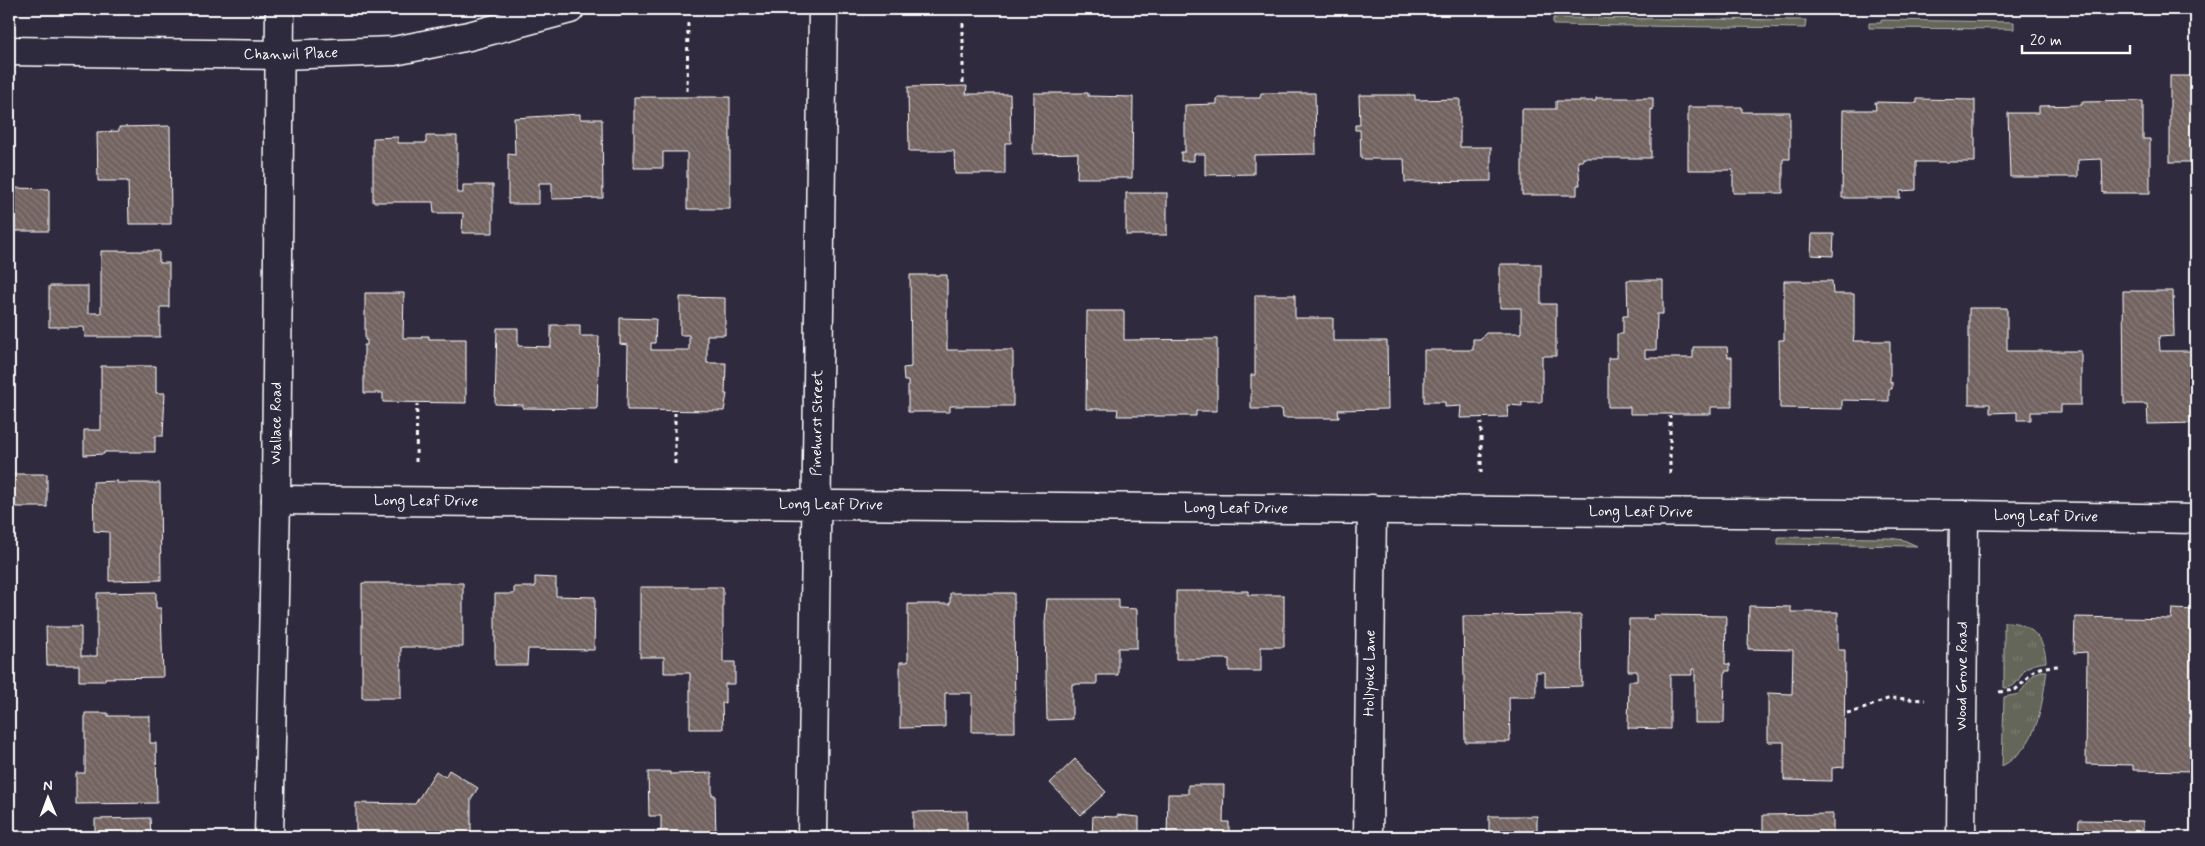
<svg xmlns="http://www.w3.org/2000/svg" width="2205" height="846" font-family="Mynerve,sans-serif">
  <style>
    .grass { fill: url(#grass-tufts); stroke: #b1b2ac }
    .building { fill: url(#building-back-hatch); stroke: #fff }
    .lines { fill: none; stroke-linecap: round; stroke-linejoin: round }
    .minor-casing { stroke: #fff; stroke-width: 31 }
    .path { stroke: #fff; stroke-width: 3; stroke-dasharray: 4 4; stroke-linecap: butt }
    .minor { stroke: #2f2a3d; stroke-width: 28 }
    .labels { text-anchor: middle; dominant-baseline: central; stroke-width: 4.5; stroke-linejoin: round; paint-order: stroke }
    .street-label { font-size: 15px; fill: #fff; stroke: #2f2a3d }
  </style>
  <defs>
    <pattern id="grass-tufts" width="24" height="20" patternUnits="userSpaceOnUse" patternTransform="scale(1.25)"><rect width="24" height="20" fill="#636658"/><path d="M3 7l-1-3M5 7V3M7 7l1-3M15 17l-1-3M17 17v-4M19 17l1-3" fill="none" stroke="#7a7d71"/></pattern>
    <pattern id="building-back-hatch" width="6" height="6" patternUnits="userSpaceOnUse" patternTransform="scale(1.25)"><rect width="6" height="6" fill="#726360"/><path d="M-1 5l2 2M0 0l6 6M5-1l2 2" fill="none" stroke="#877a78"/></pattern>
  </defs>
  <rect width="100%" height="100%" fill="#2f2a3d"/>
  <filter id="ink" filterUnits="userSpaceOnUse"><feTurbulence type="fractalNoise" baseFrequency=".02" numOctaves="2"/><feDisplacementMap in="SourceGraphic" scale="10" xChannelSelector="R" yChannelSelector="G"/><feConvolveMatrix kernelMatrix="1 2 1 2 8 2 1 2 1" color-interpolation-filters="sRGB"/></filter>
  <g filter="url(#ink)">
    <g class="grass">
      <path d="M1553,18L1806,20L1805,28L1553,25Z"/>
      <path d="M1881,20L2014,22V29L1869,28V23H1881Z"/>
      <path d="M1778,537L1889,538L1904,540L1917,546L1778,544Z"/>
      <path d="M2004,622C2028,621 2046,638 2046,662C2040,663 2032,664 2027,668C2017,677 2019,688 2004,688Z"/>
      <path d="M2041,671H2047C2041,708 2039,746 2002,766L2004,697L2019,694L2034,674Z"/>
    </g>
    <g class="building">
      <rect x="2170" y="76" width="26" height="86"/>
      <path d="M967,86L966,94H1010L1011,143H1005V174H955L954,151H909L908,87Z"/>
      <path d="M1034,93H1088V96L1133,97L1132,178H1077L1078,153L1033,154Z"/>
      <path d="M1261,93H1315L1316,154L1254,155V174L1205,175V154H1194V161H1181V152H1185V105L1217,104V98H1260Z"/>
      <path d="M1359,95H1415V100L1460,99V147H1491V181L1405,182L1404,159H1361L1360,130H1355V125H1360Z"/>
      <path d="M634,97H730V209H687V152H663V168H634Z"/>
      <path d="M1596,98H1653V110L1651,109V158H1583V161H1578L1580,185H1577V195H1522V109H1556V101H1596Z"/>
      <path d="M1917,99L1975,100V162H1916V190L1900,191V198H1842L1843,110H1876L1875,102L1917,103Z"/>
      <path d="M2143,101V139H2150V193H2103L2102,159L2078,160V177H2010L2008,113H2039V106L2082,105V102Z"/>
      <path d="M1688,107H1742V112H1790V159H1783V193H1733V170H1688Z"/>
      <path d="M580,114V119H602L603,198L552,199V183H539V204H508V154L515,155L514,118Z"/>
      <path d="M170,126L171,224H129L128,181H98L97,132L119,131V127Z"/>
      <path d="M426,136H457V193H463V185H493V233H462L463,213H434L433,202H373V138L398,137V143H426Z"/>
      <path d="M15,188L49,189V231H14Z"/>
      <rect x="1126" y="193" width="41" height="42"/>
      <path d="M1812,234H1834L1833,256L1811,255Z"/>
      <path d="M101,251H159V263H169V307H160V337H85L84,327H49V286H88V313H101Z"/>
      <path d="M1500,264H1541V304H1556V356H1542V402H1522V406L1507,405L1508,417L1460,418L1461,406L1445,407V402H1424V350H1473V339H1480L1486,333H1521V308H1500Z"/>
      <path d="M910,275H947V350H1013V406H950V412H908V381H904L903,368L911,367Z"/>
      <path d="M1627,280H1663V314H1657L1656,350H1645V358H1693V347H1727L1728,357H1732V407H1711V414H1630V407H1608V358H1617V334H1623V316H1628Z"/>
      <path d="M1784,281H1832L1833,294H1854V335L1853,341H1890V382H1892V389H1889V401L1842,400V409L1780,408L1779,340H1784Z"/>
      <path d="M2123,291H2173L2174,336L2159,337L2160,351H2196V423L2148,424L2147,404H2124Z"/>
      <path d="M365,293H404L403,338H422L421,336H429V339H466V403L383,402V393H364V345H367V340H365Z"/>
      <path d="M1255,295H1295V318H1333V341H1387L1388,409L1338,410L1339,418H1283L1282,409H1251V375H1255Z"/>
      <path d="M680,297L725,298V335H707V363H726L725,394H727L724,411L627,410L628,345L620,344V318L656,319L655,343H651V350H689V335H680Z"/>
      <path d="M1969,308H2007V351H2081V405H2061V412H2031V420H2017V412L1990,413V404H1969Z"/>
      <path d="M1087,311H1124V340L1217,339V411H1196V416H1117L1118,409H1086Z"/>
      <path d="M551,325H580V336H599L597,409L523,408V405L495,404L497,328H518V346L551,347Z"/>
      <path d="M101,366H156V393H165L163,436H155V452H104V454L84,455V430H101Z"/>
      <rect x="9" y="474" width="38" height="33"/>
      <path d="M117,481V483H160L161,580L109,581V532L94,531L93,482Z"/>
      <path d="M535,577L556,578V596L595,597L594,650L528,649L527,665H495V594H514V587H535Z"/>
      <path d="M362,583H463V647H401V698H362Z"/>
      <path d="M640,587H723V662H735V684H725V703H722L723,729H690V673H664V657H640Z"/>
      <path d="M1176,591H1248V595H1284V647H1261V671H1229V659H1176Z"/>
      <path d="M156,592V608H161L163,677L105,678V681H79V665H47L46,627H81V656H97V593Z"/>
      <path d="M950,593H1014L1015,732H972V693H945V727L900,728V662H908V604H950Z"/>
      <path d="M1047,599H1119V608L1137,609V648H1118V675H1097V684H1072V719L1047,720L1045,623Z"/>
      <path d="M1749,606L1791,607V612H1838V650H1845L1844,767L1832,768V781L1784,780V742H1768V693L1792,694L1793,650L1748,649Z"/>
      <path d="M2172,609L2196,610V771L2133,770V765L2086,764L2087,652L2074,653L2075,617L2171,619Z"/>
      <path d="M1581,615L1582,686L1545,687V672H1536V697H1509L1510,742H1465L1463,616Z"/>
      <path d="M1653,615L1726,616L1725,664H1730V671H1725L1724,723H1695V669H1692V675H1670V729L1628,728L1629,681H1637V671H1628L1629,619H1654Z"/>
      <path d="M85,713H108V716H150V743H156L157,803L76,804V773H85Z"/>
      <path d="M1075,759L1106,792L1081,815L1050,783Z"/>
      <path d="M449,770L478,788L471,799V837H356V803L415,804L436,771L445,777Z"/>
      <path d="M648,772H670V774L712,773V795H715L716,837H654V834L661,830V816H649Z"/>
      <path d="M1188,785H1224L1223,822H1229V837H1167L1168,794H1188Z"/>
      <path d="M967,811V837H913V812Z"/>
      <path d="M1833,814V837H1837H1763V815Z"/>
      <path d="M1117,815L1139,817V837H1092L1093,816L1117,817Z"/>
      <path d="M1489,816H1537V837H1472L1489,836Z"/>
      <path d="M150,818L151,837H95V819Z"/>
      <path d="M2079,820L2143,821V837H2078Z"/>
    </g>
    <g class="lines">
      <defs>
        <g id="minor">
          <path id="s1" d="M9,51L280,55L394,51L469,36L570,9"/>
          <path id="s2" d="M276,500L1964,515L2196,519"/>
          <path id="s3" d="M269,837L276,500L280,9"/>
          <path id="s4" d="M812,837L823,9"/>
          <path id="s5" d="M1368,837L1372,509"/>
          <path id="s6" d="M1961,837L1964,515"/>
        </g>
      </defs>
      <use href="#minor" class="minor-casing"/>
      <g class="path">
        <path d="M963,23V83"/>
        <path d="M687,91L688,23"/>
        <path d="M416,462L417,404"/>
        <path d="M675,464V413"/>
        <path d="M1481,473V422"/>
        <path d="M1670,474V416"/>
        <path d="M1999,692L2015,690C2038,671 2025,667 2061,666"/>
        <path d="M1847,713L1860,710L1890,698L1925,700"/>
      </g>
      <use href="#minor" class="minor"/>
    </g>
  </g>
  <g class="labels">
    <g class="street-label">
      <text stroke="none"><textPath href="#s1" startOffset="282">Chanwil Place</textPath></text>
      <text stroke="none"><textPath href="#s3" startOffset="414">Wallace Road</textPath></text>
      <text stroke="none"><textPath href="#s4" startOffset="414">Pinehurst Street</textPath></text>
      <text stroke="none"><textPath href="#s2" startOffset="150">Long Leaf Drive</textPath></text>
      <text stroke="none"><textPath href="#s2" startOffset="555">Long Leaf Drive</textPath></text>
      <text stroke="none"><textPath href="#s2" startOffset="960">Long Leaf Drive</textPath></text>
      <text stroke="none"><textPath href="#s2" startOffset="1365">Long Leaf Drive</textPath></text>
      <text stroke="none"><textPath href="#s2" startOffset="1770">Long Leaf Drive</textPath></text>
      <text stroke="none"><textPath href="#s5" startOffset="164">Hollyoke Lane</textPath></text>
      <text stroke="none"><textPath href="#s6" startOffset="161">Wood Grove Road</textPath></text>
    </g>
  </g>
  <rect width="2205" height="846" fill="none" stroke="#2f2a3d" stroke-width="30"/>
  <rect x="15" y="15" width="2175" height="816" fill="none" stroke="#fff" stroke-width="2" filter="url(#ink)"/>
  <g transform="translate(48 798) rotate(359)" stroke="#2f2a3d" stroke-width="4" paint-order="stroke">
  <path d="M0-4L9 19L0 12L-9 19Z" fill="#ffffff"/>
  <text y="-8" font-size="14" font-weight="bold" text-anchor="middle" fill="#ffffff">N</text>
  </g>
  <path d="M2022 45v8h108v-8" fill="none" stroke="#ffffff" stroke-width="2.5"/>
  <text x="2030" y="45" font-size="15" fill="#ffffff" stroke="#2f2a3d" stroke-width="4" paint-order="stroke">20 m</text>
</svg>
